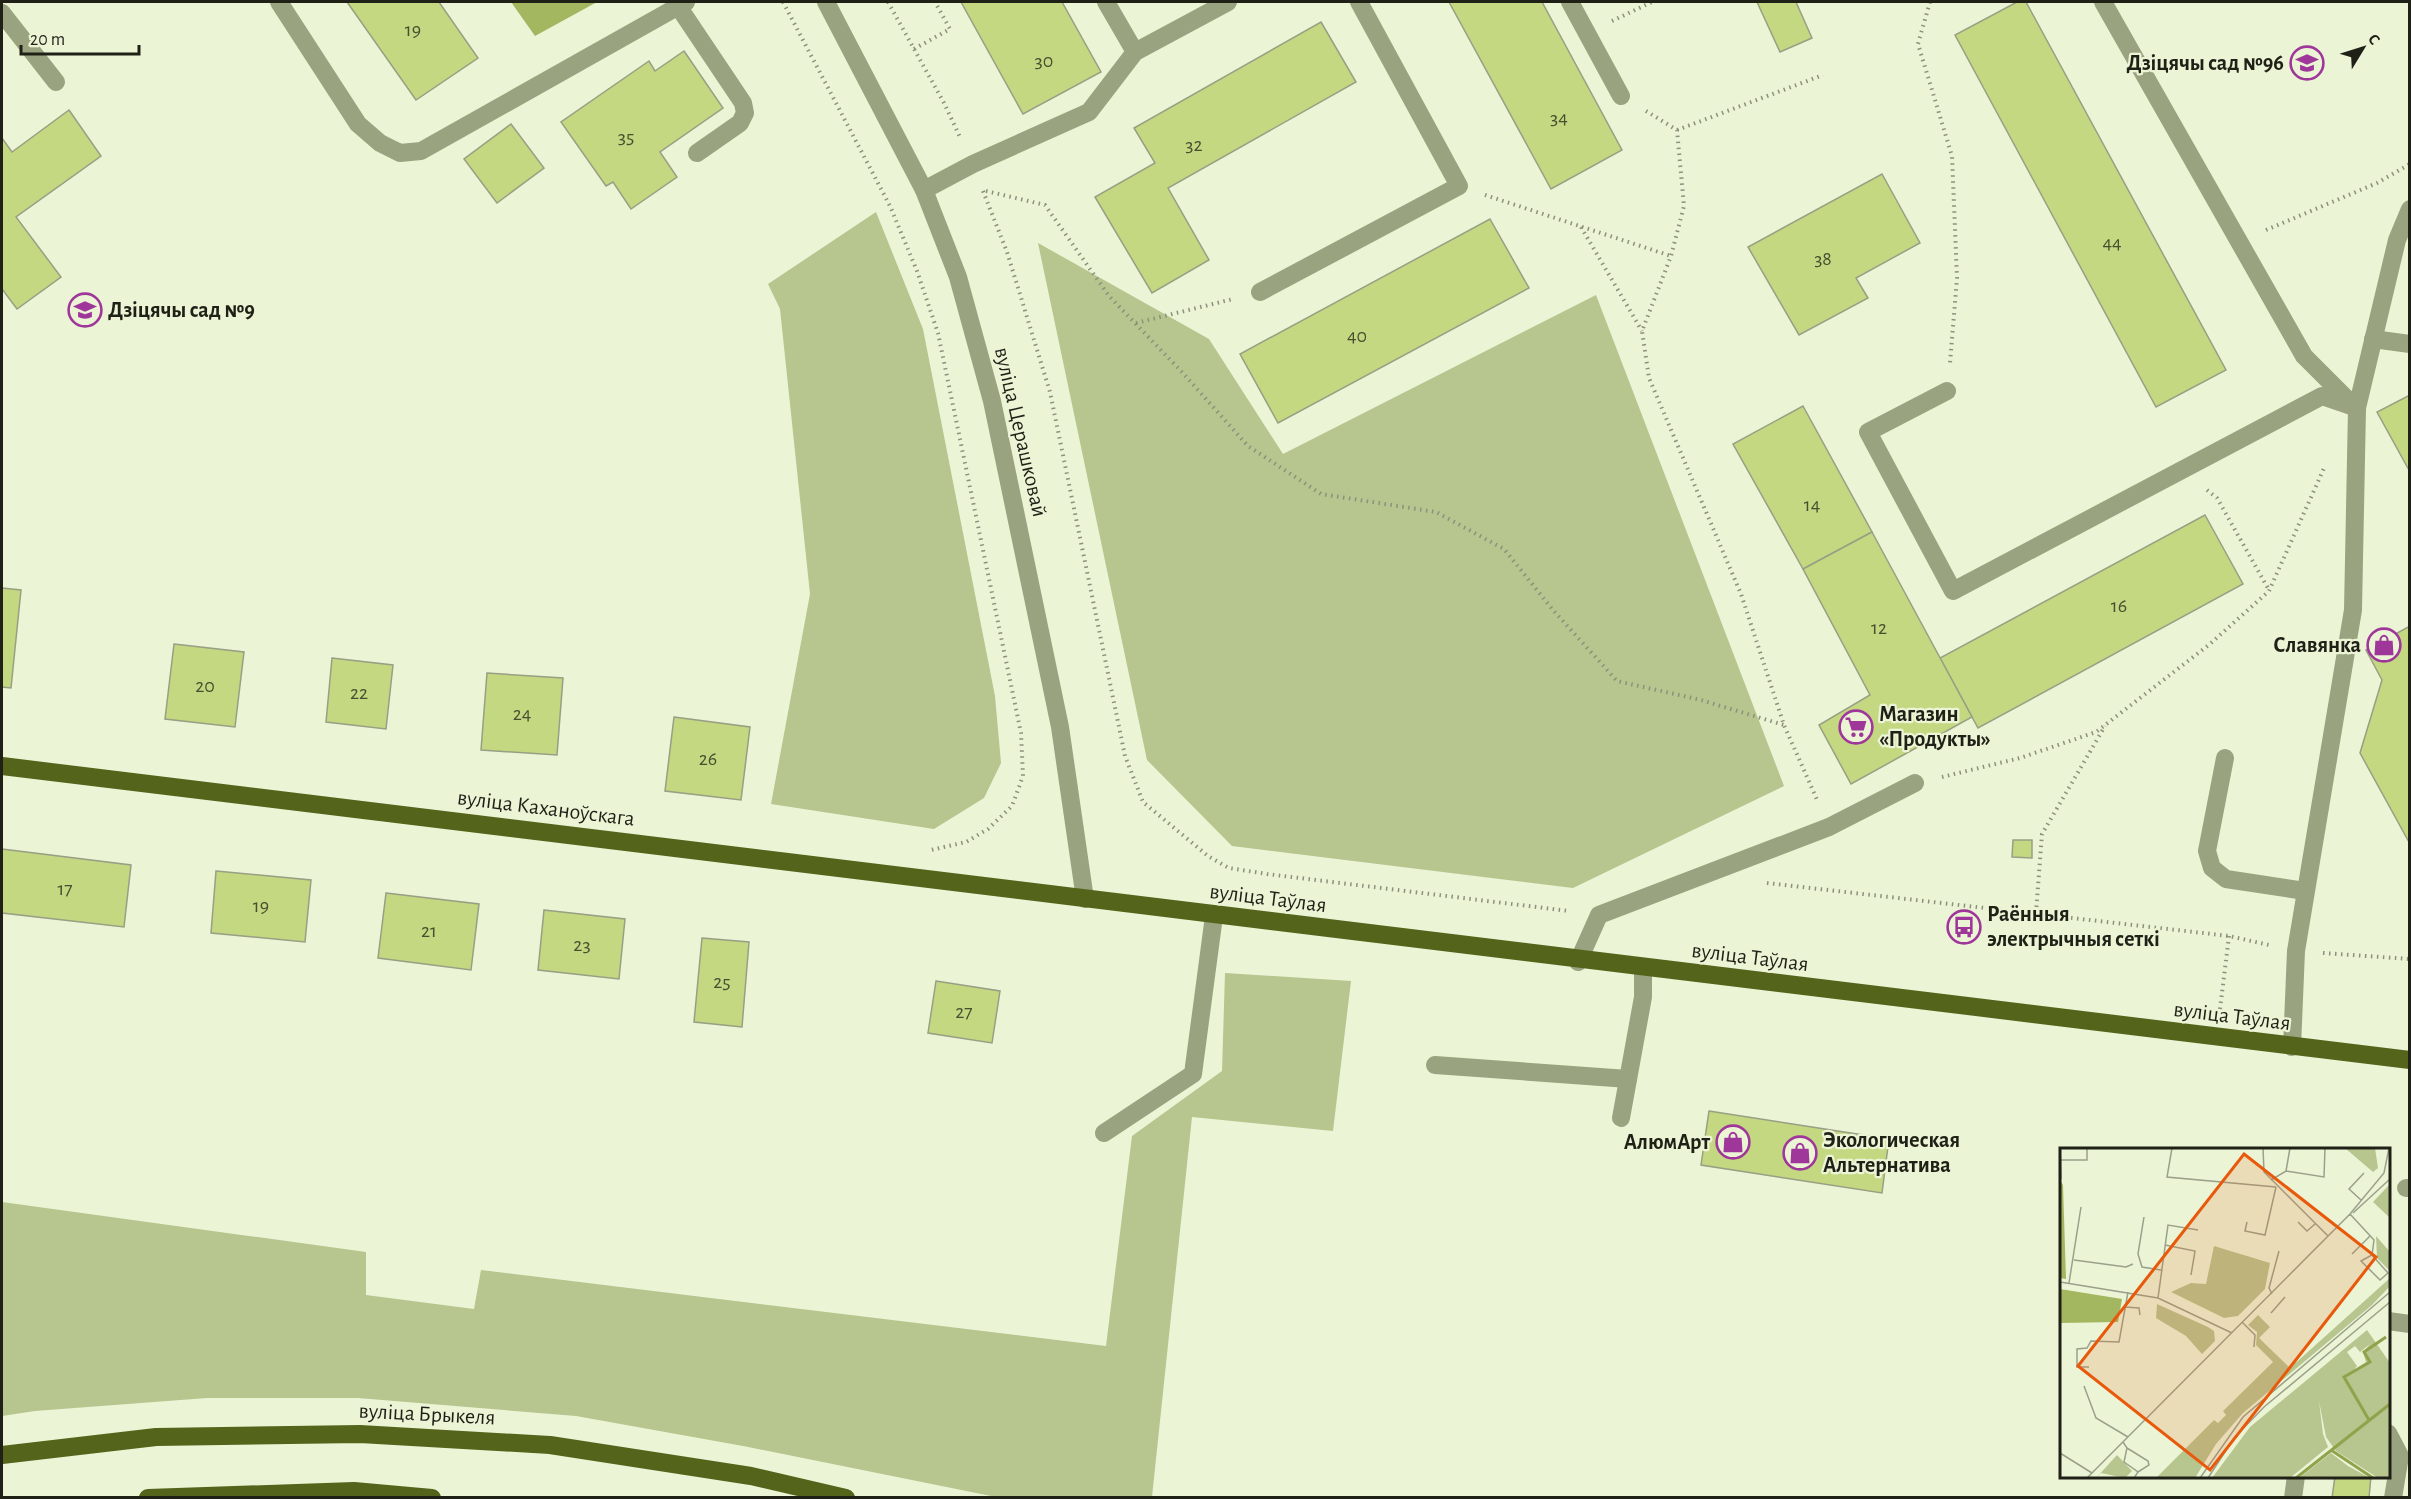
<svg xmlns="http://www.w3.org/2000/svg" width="2411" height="1499" font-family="'Alegreya Sans',sans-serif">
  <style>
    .green { fill: #b7c58f }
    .forest { fill: #a3b760 }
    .building { fill: #c3d880; stroke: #989f84; stroke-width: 1.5 }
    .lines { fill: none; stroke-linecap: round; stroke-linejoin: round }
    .path { stroke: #8c917c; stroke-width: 4; stroke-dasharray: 1.5 4.5; stroke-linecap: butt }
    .minor { stroke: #9aa37f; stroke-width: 18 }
    .major { stroke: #55641b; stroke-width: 18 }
    .labels { text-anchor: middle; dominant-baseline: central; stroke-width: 4.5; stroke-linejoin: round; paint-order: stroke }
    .number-label { font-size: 20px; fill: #484f31 }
    .poi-label { font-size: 22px; font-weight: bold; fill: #1f2117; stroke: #ecf4d6; text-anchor: start }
    .street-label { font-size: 22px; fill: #1f2117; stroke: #ecf4d6 }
    .inset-river { fill: none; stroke: #90a34c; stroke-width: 3 }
    .inset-road { fill: none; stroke: #9aa08a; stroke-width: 1.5 }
    .view { fill: #e8590c; fill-opacity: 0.15; stroke: #e8590c; stroke-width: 3 }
    .inset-edge { fill: none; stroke: #1f2117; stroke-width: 3 }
  </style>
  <rect width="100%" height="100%" fill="#ecf4d6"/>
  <g class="green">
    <path d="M876,212L923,329L995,696L1001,763L984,798L934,829L771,804L810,594L780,309L768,284Z"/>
    <path d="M1038,243L1209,339L1283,454L1596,295L1784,786L1573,888L1232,846L1147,760Z"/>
    <path d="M1225,973L1351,981L1333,1131L1192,1117L1152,1497H996L743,1446L576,1416L358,1398H207L35,1411L2,1416V1202L366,1252V1295L474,1309L481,1270L1106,1346L1132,1136L1222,1071Z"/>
  </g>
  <path class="forest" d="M511,2H597L535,36Z"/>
  <g class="building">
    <path d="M347,2H439L478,58L416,100Z"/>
    <path d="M961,2H1062L1101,72L1023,114Z"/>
    <path d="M1449,2H1542L1622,150L1551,189Z"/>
    <path d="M1757,2H1796L1812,38L1780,52Z"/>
    <path d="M2017,2H2026L2226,370L2156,407L1955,35Z"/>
    <path d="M1321,22L1356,82L1168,188L1209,260L1152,293L1095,197L1155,163L1134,128Z"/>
    <path d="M684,51L723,108L660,152L677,177L631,209L613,182L606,186L561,122L649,61L655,71Z"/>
    <path d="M69,110L101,156L16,217L61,277L17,309L2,289V138L12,152Z"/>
    <path d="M511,124L544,168L497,203L464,159Z"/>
    <path d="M1882,174L1920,243L1856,278L1868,298L1799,335L1748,247Z"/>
    <path d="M1490,219L1529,288L1278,423L1240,354Z"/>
    <path d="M2410,395V472L2377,412Z"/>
    <path d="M1803,406L1872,532L1803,569L1733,444Z"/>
    <path d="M2205,515L2243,584L1978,728L1940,658Z"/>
    <path d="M1872,532L1972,717L1851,784L1819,725L1870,695L1803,569Z"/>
    <path d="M2,588L21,590L11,688L2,687Z"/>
    <path d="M2410,626V844L2360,753L2382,680L2366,650Z"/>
    <path d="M174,644L244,652L235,727L165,719Z"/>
    <path d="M332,658L393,665L386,729L326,722Z"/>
    <path d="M487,673L563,678L557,755L481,750Z"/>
    <path d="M674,717L750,727L741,800L665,791Z"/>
    <path d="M2013,840H2032V858L2012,857Z"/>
    <path d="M2,849L131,865L124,927L2,913Z"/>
    <path d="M216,871L311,880L305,942L211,933Z"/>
    <path d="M386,893L479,904L471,970L378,958Z"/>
    <path d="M544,910L625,919L619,979L538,970Z"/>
    <path d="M702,938L749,942L742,1027L694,1022Z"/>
    <path d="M936,981L1000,991L992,1043L928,1033Z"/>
    <path d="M1709,1111L1889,1139L1882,1193L1701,1165Z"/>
    <path d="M2335,1476H2371L2369,1498H2332Z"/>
  </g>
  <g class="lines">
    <g class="path">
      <path d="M783,2L890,206L917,271L938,333L1021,733L1023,776L1012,806L988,829L966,842L931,850"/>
      <path d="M888,2L944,103L960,137"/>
      <path d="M1930,2L1918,44L1952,156L1957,278L1950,363"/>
      <path d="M1612,21L1652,2"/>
      <path d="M914,49L950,29L935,2"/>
      <path d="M1646,111L1677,130L1684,206L1671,256L1642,331L1649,378L1741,594L1784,725L1818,802"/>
      <path d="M1677,130L1823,75"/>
      <path d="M983,191L1007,252L1050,392L1125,756L1143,802L1208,856L1229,868L1267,874L1569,911"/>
      <path d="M986,191L1045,205L1109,296L1181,371L1248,446L1321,494L1436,512L1504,549L1553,610L1617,681L1701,700L1784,725"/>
      <path d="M1485,195L1671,256"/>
      <path d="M1581,227L1642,331"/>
      <path d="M2266,230L2377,183L2410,164"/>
      <path d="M1136,323L1233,299"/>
      <path d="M2207,490L2217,498L2269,590"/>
      <path d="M1942,777L2020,758L2096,732L2210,644L2269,591L2325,466"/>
      <path d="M1767,883L2229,936L2269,945"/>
      <path d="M2036,913L2042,834L2105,726"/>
      <path d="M2323,953L2410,959"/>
      <path d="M2220,1009L2229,936"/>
    </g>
    <g class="minor">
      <path d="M279,2L358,124L380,143L400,153L421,151L686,2"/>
      <path d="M826,2L924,190L958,277L992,401L1060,727L1085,899"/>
      <path d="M1106,2L1135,52"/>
      <path d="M1570,2L1621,96"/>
      <path d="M2103,2L2304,356L2351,403"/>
      <path d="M678,6L743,103L745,113L740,123L697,153"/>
      <path d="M2,13L56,82"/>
      <path d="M924,190L973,164L1089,112L1135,52L1228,2"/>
      <path d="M1260,292L1459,186L1359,2"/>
      <path d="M2373,339L2410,344"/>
      <path d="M1947,391L1868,432L1953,591L2322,396L2357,408"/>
      <path d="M2225,758L2207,851L2212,868L2226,879L2305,891"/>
      <path d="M1578,962L1599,915L1829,827L1915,783"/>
      <path d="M2292,1047L2296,951L2353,610L2357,408L2397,240L2410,209"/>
      <path d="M1435,1065L1628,1079"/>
      <path d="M1621,1118L1643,997V969"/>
      <path d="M1104,1133L1193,1074L1214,916"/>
      <path d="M2406,1188H2410"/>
      <path d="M2388,1321L2410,1324"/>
      <path d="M2388,1433L2400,1456L2393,1498"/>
      <path d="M2293,1498L2296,1476"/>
    </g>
    <g class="major">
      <path d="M2,766C804,864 1606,968 2410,1060"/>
      <path d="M2,1455L156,1437L360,1434L550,1445L751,1476L846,1498"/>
      <path d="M148,1498L354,1491L432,1498"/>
    </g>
  </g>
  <defs>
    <symbol id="school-ring" viewBox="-11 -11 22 22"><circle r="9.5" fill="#ecf4d6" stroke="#9f379a" stroke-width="1.5"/><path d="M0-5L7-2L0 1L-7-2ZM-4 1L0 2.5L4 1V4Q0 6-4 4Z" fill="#9f379a"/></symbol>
    <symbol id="shop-ring" viewBox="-11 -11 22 22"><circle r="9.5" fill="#ecf4d6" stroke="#9f379a" stroke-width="1.5"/><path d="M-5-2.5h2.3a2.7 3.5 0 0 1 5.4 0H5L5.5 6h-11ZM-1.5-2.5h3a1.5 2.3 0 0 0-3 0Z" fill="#9f379a"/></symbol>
    <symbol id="supermarket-ring" viewBox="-11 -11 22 22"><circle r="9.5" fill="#ecf4d6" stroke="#9f379a" stroke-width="1.5"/><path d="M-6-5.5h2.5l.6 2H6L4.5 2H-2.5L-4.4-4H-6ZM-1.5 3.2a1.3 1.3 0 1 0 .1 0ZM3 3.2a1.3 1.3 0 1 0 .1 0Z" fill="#9f379a"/></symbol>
    <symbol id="bus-ring" viewBox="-11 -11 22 22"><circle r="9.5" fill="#ecf4d6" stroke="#9f379a" stroke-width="1.5"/><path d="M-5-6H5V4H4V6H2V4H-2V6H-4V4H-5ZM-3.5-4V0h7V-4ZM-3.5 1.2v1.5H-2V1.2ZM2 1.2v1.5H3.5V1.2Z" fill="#9f379a"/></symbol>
  </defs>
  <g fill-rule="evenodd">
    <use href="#school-ring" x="2288" y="44" width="38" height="38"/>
    <use href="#school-ring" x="66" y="291" width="38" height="38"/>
    <use href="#shop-ring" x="2365" y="626" width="38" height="38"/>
    <use href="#supermarket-ring" x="1837" y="708" width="38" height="38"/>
    <use href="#bus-ring" x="1945" y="908" width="38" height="38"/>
    <use href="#shop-ring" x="1714" y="1123" width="38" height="38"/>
    <use href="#shop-ring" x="1781" y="1134" width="38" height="38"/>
  </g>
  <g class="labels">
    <g class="number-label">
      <text x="413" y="30">19</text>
      <text x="1044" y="61">30</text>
      <text x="1559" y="118">34</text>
      <text x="626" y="137">35</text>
      <text x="1194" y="145">32</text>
      <text x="2112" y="243">44</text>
      <text x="1823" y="259">38</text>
      <text x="1357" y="336">40</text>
      <text x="1812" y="505">14</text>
      <text x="2119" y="606">16</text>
      <text x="1879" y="628">12</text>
      <text x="205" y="686">20</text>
      <text x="359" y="693">22</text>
      <text x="522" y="714">24</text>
      <text x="708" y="759">26</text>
      <text x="65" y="889">17</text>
      <text x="261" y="906">19</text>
      <text x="429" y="931">21</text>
      <text x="582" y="945">23</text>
      <text x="722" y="982">25</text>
      <text x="964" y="1012">27</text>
    </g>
    <g class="poi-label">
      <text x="2284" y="63" text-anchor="end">Дзіцячы сад №96</text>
      <text x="108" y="310">Дзіцячы сад №9</text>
      <text x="2361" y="645" text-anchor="end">Славянка</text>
      <text x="1879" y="714">Магазин<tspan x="1879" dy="25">«Продукты»</tspan></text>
      <text x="1987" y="914">Раённыя<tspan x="1987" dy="25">электрычныя сеткі</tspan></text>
      <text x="1823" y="1140">Экологическая<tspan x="1823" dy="25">Альтернатива</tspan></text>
      <text x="1710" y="1142" text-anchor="end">АлюмАрт</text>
    </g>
    <g class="street-label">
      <text transform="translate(1021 432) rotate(77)">вуліца Церашковай</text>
      <text transform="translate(546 808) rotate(7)">вуліца Каханоўскага</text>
      <text transform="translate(1268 898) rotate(7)">вуліца Таўлая</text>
      <text transform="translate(1750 957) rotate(7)">вуліца Таўлая</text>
      <text transform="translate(2232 1016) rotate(7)">вуліца Таўлая</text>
      <text transform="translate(427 1414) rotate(3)">вуліца Брыкеля</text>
    </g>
  </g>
  <g transform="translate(2060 1148)">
    <rect width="330" height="330" fill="#ecf4d6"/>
    <path d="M285,0H315L318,20L313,24ZM330,36V68L329,69L313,54ZM316,88L330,104V123L317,110ZM154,98L210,115L205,141L178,168L164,170L111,144L131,135L146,136ZM330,130V138L312,157L183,265L156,296L135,330H96L154,272L158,275L166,267L163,263L213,214L196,197L197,184L188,177L198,167L210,179L199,190L230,220ZM97,156L148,179L154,183L155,193L142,206L126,188L96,170ZM307,182L330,215V330H318L276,303L266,289L259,253L263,286L268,299L230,330H152L190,279ZM310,196L303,204L306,214L294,222L297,218L287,204L295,198L300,204ZM271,305L288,318L310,330H239ZM57,307L72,323L65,330L41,325L36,330Z" fill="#b7c58f" fill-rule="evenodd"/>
    <path d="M0,32L3,37L6,131L0,130ZM0,141L62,151L58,174L0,175Z" fill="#a3b760"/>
    <path class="inset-river" d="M309,272L284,229L310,214L304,204L326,189M271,302L313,330M236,330L330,256"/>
    <path class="inset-road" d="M0,0L1,31M112,0L107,29L216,39M203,0L204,24L268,88M0,12H27V0M226,23L230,0M211,32L226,23L264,29L265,0M301,52L289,41L304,25M293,65L330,31M290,66L314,92L312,107L301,113L320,132L328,125L312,107M84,69L78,106L82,119L101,122M187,74L185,83L205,87L216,39M238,74L247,83L255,76M105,97L135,103L131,127M292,106L310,88M14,112L66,119L73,116M0,134L98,150L172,185M9,135L21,59M212,146L209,140L219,103M98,150L108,77L138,82M65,159L79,160L80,167M211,165L225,149M182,174L195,187L194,199M29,219H17V201L27,200L31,193L59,194L68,144M24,238L36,270L68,289M63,294L67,300L64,314L78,324L74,330M67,300L88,313L89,317L78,324M0,305L32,325M27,330L290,66L324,25L329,0M140,330L183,269L330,144M148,330L174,290L204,259L330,154"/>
    <path class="view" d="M184,6L316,109L150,322L18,218Z"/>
    <rect width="330" height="330" class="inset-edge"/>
  </g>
  <rect width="2411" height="1499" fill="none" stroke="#1f2117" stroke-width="6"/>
  <g transform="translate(2363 48) rotate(52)" stroke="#ecf4d6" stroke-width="4.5" paint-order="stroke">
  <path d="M0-4.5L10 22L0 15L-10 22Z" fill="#1f2117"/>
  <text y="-9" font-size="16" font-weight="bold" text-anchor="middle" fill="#1f2117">С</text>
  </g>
  <path d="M21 45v9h118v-9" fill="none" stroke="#1f2117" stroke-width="3"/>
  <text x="30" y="45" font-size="18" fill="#1f2117" stroke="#ecf4d6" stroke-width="4.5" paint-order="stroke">20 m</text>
</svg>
